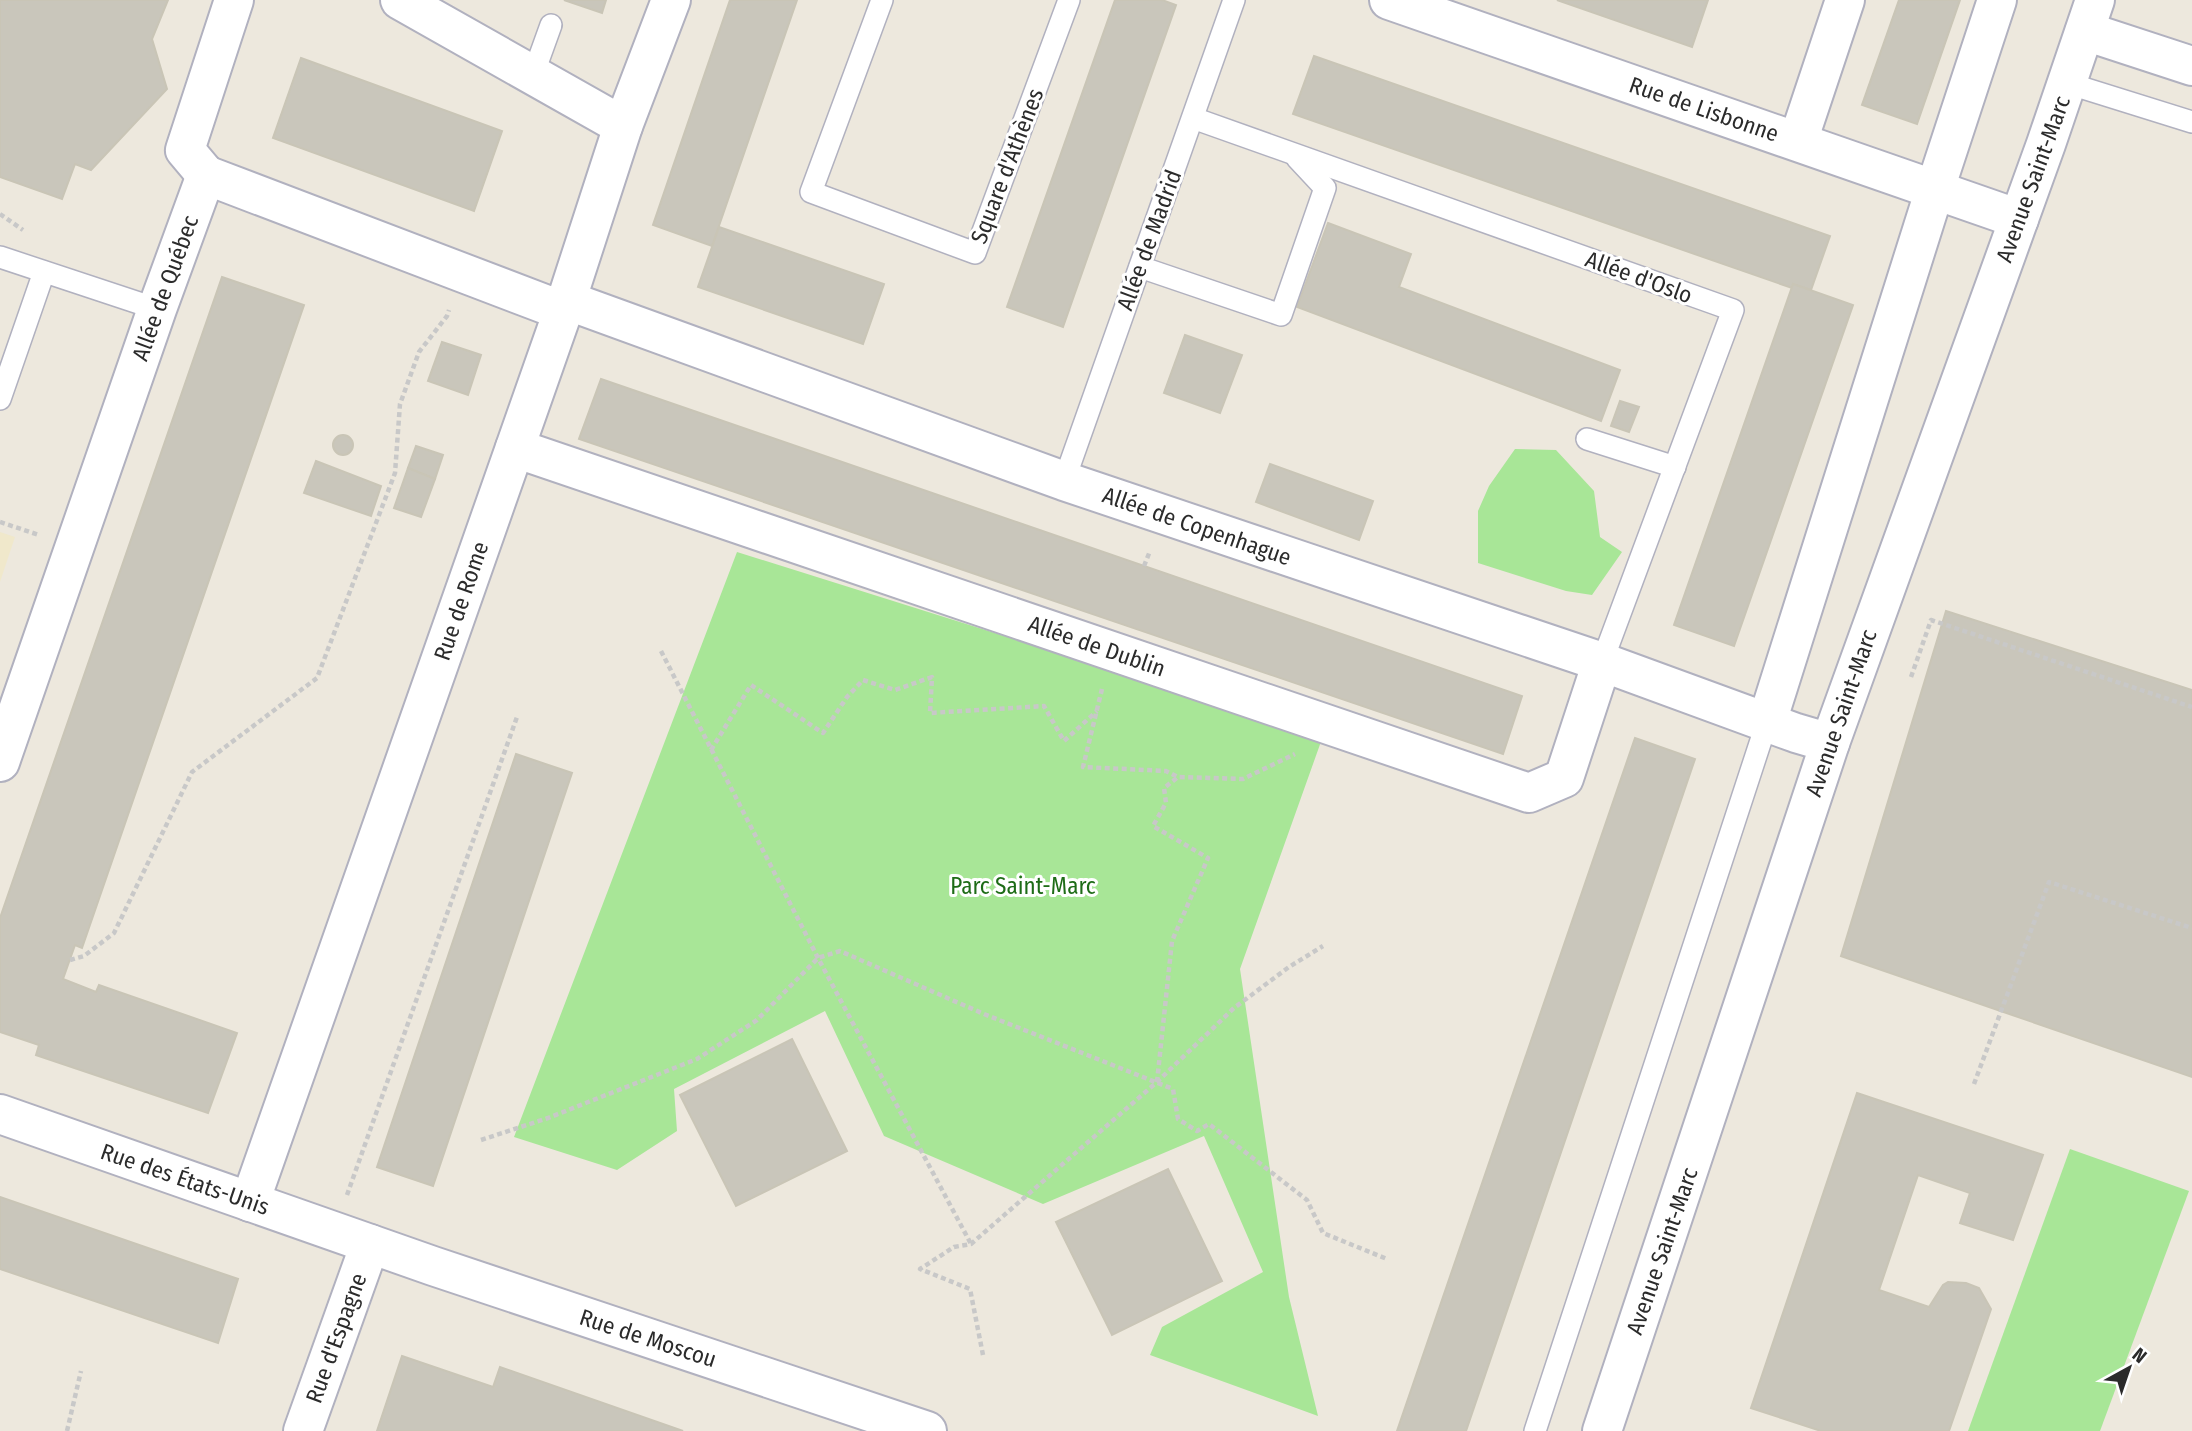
<svg xmlns="http://www.w3.org/2000/svg" width="2192" height="1431" font-family="'Fira Sans Condensed',sans-serif">
  <style>
    .education { fill: #f0e8cb }
    .green { fill: #a8e697 }
    .building { fill: #c9c6bb; stroke: #c9c5b6; stroke-width: 2 }
    .lines { fill: none; stroke-linecap: round; stroke-linejoin: round }
    .service-casing { stroke: #b1b1bf; stroke-width: 24 }
    .minor-casing { stroke: #b1b1bf; stroke-width: 42 }
    .tertiary-casing { stroke: #b1b1bf; stroke-width: 42 }
    .path { stroke: #c8c8c8; stroke-width: 4.5; stroke-dasharray: 5 3.5; stroke-linecap: butt }
    .service { stroke: #fff; stroke-width: 21 }
    .minor { stroke: #fff; stroke-width: 38 }
    .tertiary { stroke: #fff; stroke-width: 38 }
    .labels { text-anchor: middle; dominant-baseline: central; stroke-width: 6; stroke-linejoin: round; paint-order: stroke }
    .street-label { font-size: 23px; fill: #2b2b2b; stroke: #fff }
    .park-label { font-size: 23px; fill: #1e6c17; stroke: #fff }
  </style>
  <rect width="100%" height="100%" fill="#ede8dd"/>
  <path class="education" d="M0,532L15,537L0,582Z"/>
  <g class="green">
    <path d="M1515,449L1556,450L1594,491L1600,537L1622,552L1592,595L1566,591L1478,563V511L1489,486Z"/>
    <path d="M737,552L1323,736L1240,969L1289,1297L1318,1416L1150,1355L1162,1327L1263,1272L1204,1136L1043,1204L884,1136L825,1011L674,1089L677,1131L617,1170L514,1137Z"/>
    <path d="M2070,1149L2189,1191L2100,1431H1968Z"/>
  </g>
  <g class="building">
    <path d="M0,0H168L152,39L167,89L91,170L75,164L62,199L0,177Z"/>
    <path d="M564,0H606L602,13Z"/>
    <path d="M730,0H797L712,246L653,225Z"/>
    <path d="M1115,0H1162L1176,5L1063,327L1007,307Z"/>
    <path d="M1557,0H1708L1692,47Z"/>
    <path d="M1899,0H1960L1917,124L1862,105Z"/>
    <path d="M1314,56L1830,236L1811,290L1793,284L1792,288L1293,114Z"/>
    <path d="M301,58L502,131L474,211L273,138Z"/>
    <path d="M1328,223L1411,254L1399,287L1620,370L1601,421L1297,307Z"/>
    <path d="M719,227L884,284L863,344L698,287Z"/>
    <path d="M222,277L304,305L82,948L75,945L63,979L96,992L99,985L237,1033L208,1113L36,1055L39,1045L0,1032V918Z"/>
    <path d="M1793,284L1853,305L1734,646L1674,625Z"/>
    <path d="M1185,335L1242,355L1220,413L1164,393Z"/>
    <path d="M442,342L481,355L468,395L428,381Z"/>
    <path d="M601,379L1522,696L1503,754L579,439Z"/>
    <path d="M1620,401L1639,407L1629,432L1611,426Z"/>
    <circle cx="343" cy="445" r="10"/>
    <path d="M416,446L443,455L435,479L408,468Z"/>
    <path d="M316,461L381,486L371,516L304,493Z"/>
    <path d="M1270,464L1373,501L1359,540L1256,502Z"/>
    <path d="M408,468L435,479L421,517L394,508Z"/>
    <path d="M1946,611L2192,690V1077L1841,956Z"/>
    <path d="M1635,738L1695,759L1466,1431H1397Z"/>
    <path d="M516,754L572,773L433,1186L377,1167Z"/>
    <path d="M792,1039L847,1151L736,1206L680,1095Z"/>
    <path d="M1857,1093L2043,1155L2013,1240L1960,1223L1970,1193L1918,1175L1879,1290L1929,1307L1943,1285L1948,1282L1966,1283L1979,1288L1991,1309L1949,1431H1821L1751,1408Z"/>
    <path d="M1168,1169L1222,1281L1112,1335L1056,1222Z"/>
    <path d="M0,1197L238,1279L218,1343L0,1269Z"/>
    <path d="M402,1356L493,1387L500,1367L683,1431H377Z"/>
  </g>
  <g class="lines">
    <defs>
      <g id="service">
        <path d="M882,0L811,192L975,253L1069,0"/>
        <path d="M533,75L551,25"/>
        <path d="M2067,83L2192,122"/>
        <path d="M1193,118L1733,310L1602,662"/>
        <path d="M0,257L157,309"/>
        <path d="M1140,267L1281,315L1325,188L1297,158"/>
        <path d="M0,399L44,272"/>
        <path d="M1587,439L1675,467"/>
        <path d="M1064,481L1234,0"/>
        <path d="M1535,1431L1767,722"/>
      </g>
      <g id="minor">
        <path d="M400,0L623,126"/>
        <path d="M1389,0L2019,219"/>
        <path d="M2085,31L2192,66"/>
        <path d="M1798,141L1845,0"/>
        <path d="M206,175L185,150L234,0"/>
        <path d="M566,300L1064,481L1602,662L1796,733L1830,743"/>
        <path d="M515,448L1529,793L1564,778L1602,662"/>
        <path d="M1767,722L1935,189L1997,0"/>
        <path d="M0,762L157,309L206,175L563,311"/>
        <path d="M0,1114L433,1266L927,1431"/>
        <path d="M250,1202L563,311L623,126L671,0"/>
        <path d="M303,1431L370,1244"/>
      </g>
      <path id="tertiary" d="M1602,1431L1830,743L2046,144L2095,0"/>
    </defs>
    <use href="#service" class="service-casing"/>
    <use href="#minor" class="minor-casing"/>
    <use href="#tertiary" class="tertiary-casing"/>
    <g class="path">
      <path d="M0,214L23,230"/>
      <path d="M0,522L39,535"/>
      <path d="M1144,566L1150,551"/>
      <path d="M661,651L818,958L971,1244"/>
      <path d="M1911,677L1931,620L2192,707"/>
      <path d="M1102,689L1083,767L1166,771L1178,777L1243,779L1295,754"/>
      <path d="M711,750L751,685L823,733L847,697L863,680L895,690L932,677L930,713L1044,706L1064,741L1097,711"/>
      <path d="M70,960L84,956L114,933L192,772L317,678L395,473L400,404L419,352L447,316L449,310"/>
      <path d="M1157,1082L1172,941L1208,858L1153,826L1166,803L1164,788L1178,777"/>
      <path d="M1974,1084L2049,882L2192,928"/>
      <path d="M481,1140L548,1118L697,1059L757,1020L818,958L840,951L984,1014L1173,1089L1178,1119L1197,1131L1209,1124L1307,1200L1323,1233L1387,1259"/>
      <path d="M347,1195L517,717"/>
      <path d="M983,1355L970,1289L920,1269L954,1247L971,1244L1157,1082L1234,1008L1289,967L1323,946"/>
      <path d="M67,1431L81,1371"/>
    </g>
    <use href="#service" class="service"/>
    <use href="#minor" class="minor"/>
    <use href="#tertiary" class="tertiary"/>
  </g>
  <g class="labels">
    <g class="street-label">
      <text transform="translate(1704 109) rotate(19)">Rue de Lisbonne</text>
      <text transform="translate(1007 166) rotate(-69)">Square d'Athènes</text>
      <text transform="translate(2033 179) rotate(-70)">Avenue Saint-Marc</text>
      <text transform="translate(1149 240) rotate(-70)">Allée de Madrid</text>
      <text transform="translate(1639 277) rotate(20)">Allée d'Oslo</text>
      <text transform="translate(165 288) rotate(-70)">Allée de Québec</text>
      <text transform="translate(1197 526) rotate(19)">Allée de Copenhague</text>
      <text transform="translate(461 601) rotate(-71)">Rue de Rome</text>
      <text transform="translate(1097 646) rotate(19)">Allée de Dublin</text>
      <text transform="translate(1841 713) rotate(-71)">Avenue Saint-Marc</text>
      <text transform="translate(185 1179) rotate(19)">Rue des États-Unis</text>
      <text transform="translate(1662 1251) rotate(-71)">Avenue Saint-Marc</text>
      <text transform="translate(336 1338) rotate(-70)">Rue d'Espagne</text>
      <text transform="translate(648 1338) rotate(18)">Rue de Moscou</text>
    </g>
    <g class="park-label">
      <text x="1023" y="886">Parc Saint-Marc</text>
    </g>
  </g>
  <g transform="translate(2129 1368) rotate(40)" stroke="#ffffff" stroke-width="5" paint-order="stroke">
  <path d="M0-5L12 26L0 18L-12 26Z" fill="#2b2b2b"/>
  <text y="-10" font-size="19" font-weight="bold" text-anchor="middle" fill="#2b2b2b">N</text>
  </g>
</svg>
